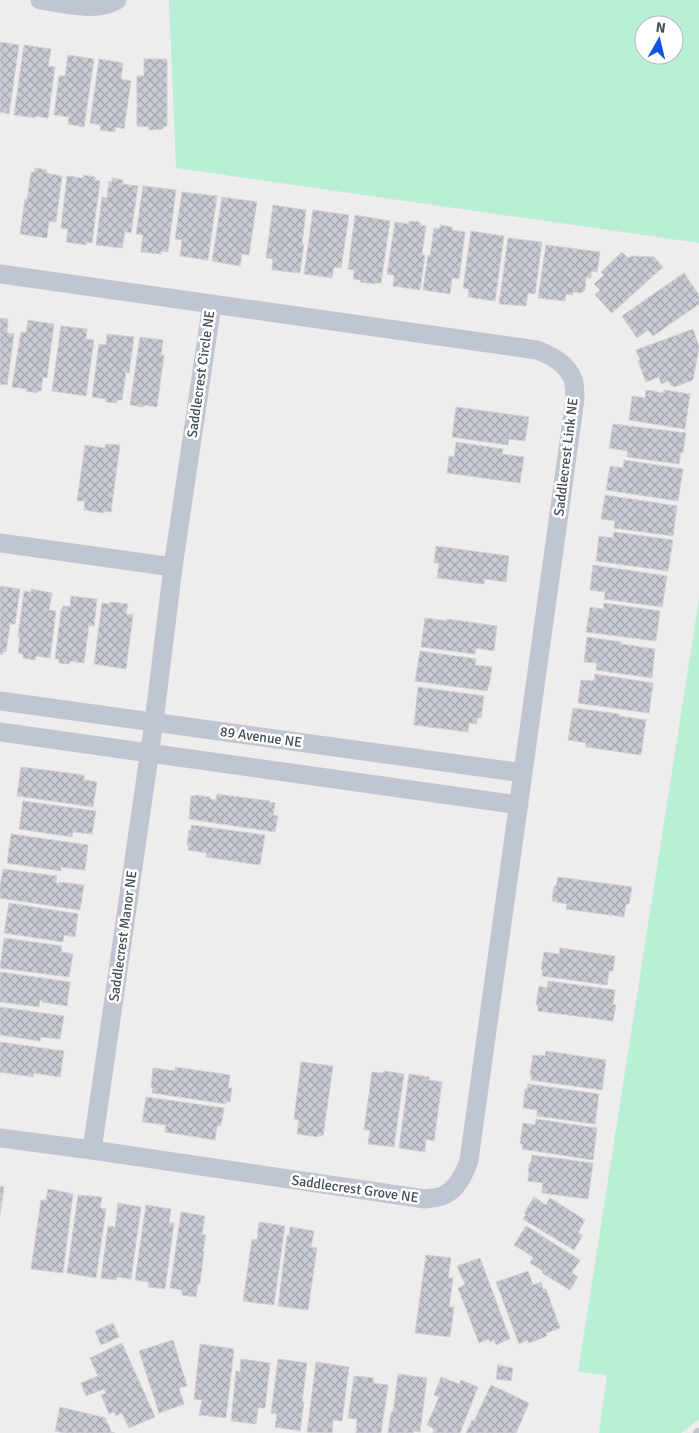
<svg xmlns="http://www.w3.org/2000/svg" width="699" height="1433" font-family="Signika,sans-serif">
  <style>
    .green { fill: #b8efd5; fill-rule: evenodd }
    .building { fill: url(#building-cross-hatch); stroke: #d0d1d8 }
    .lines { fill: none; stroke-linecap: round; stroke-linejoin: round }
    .service { stroke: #bfc6d2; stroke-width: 10 }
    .minor { stroke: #bfc6d2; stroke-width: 19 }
    .labels { text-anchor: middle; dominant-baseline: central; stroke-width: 5; stroke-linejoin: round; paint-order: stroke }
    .street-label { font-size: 14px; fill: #444d5a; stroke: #fff }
  </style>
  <defs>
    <pattern id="building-cross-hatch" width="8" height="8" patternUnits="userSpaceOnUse" patternTransform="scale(1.25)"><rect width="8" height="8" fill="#c8cad2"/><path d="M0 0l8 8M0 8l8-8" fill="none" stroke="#a4a6ad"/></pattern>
  </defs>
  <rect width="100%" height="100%" fill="#efecec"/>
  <g class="green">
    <path d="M169,0H699V243L176,168ZM644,25H674V55H644Z"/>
    <path d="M699,599V1419L681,1433H599L607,1375L578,1372Z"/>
  </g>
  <g class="building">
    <path d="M0,42L19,45L9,114L0,112Z"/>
    <path d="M24,45L51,49L48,66L55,67L48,118L35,116V118L14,115Z"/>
    <path d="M68,55L94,59L84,127L68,124L69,117L54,115L59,76H65Z"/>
    <path d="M99,59L123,63L121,79L131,81L124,129L115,127V132L100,130L101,125L90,123Z"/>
    <path d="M144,59H167V126L163,127V129L149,130V127L137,126V76H144Z"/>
    <path d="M35,168L47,170L46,173L62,176L56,222L49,221L47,238L20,234L25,199L27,200L31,172H35Z"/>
    <path d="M84,175L95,177V180L100,181L92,243L87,242L86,245L66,242L68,229L61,228L67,176L83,178Z"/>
    <path d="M112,178L123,180L122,184L138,186L131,233L125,232L122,248L96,245L102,197L107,198L109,181L112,182Z"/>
    <path d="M143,186L176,190L168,252L161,251V254L141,252L143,235L136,234Z"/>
    <path d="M182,192L217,196L208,260L180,256L182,240L175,239Z"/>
    <path d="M222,197L257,202L249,255L242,254L240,266L212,261Z"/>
    <path d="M273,205L306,210L302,244H304L300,273L272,270L273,259L266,258Z"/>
    <path d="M313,210L349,215L341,268L334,267L332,278L304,274Z"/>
    <path d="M355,215L390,221L381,283H375V284L360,282L361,280L353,279L354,270L348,269Z"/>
    <path d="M409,221L420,222V225L426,226L422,254L425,255L420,290L393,286L394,275L387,274L395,222L409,224Z"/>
    <path d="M440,225L452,227V230L465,232L459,279L452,278L450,294L423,290L428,255L430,256L434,228L440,229Z"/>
    <path d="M471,231L504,236L495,301L468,297L469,289L463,288Z"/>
    <path d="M508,238L542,242L535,294L528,293L526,306L499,304Z"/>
    <path d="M546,245L600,252L597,272L591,271V278L586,277L585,290L581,293L573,292V295L566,294L565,301L538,298Z"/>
    <path d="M622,252L628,258L631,256L654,257L663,267L612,313L595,295L600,290L594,284L604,275L601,272Z"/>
    <path d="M684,273L699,295V304L653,336L648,330L637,338L622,316Z"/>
    <path d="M0,318L8,319L7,333L14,334L7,385L0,384Z"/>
    <path d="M28,320L54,324L47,378L43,377L41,391H38L37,393L26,391L27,389L12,387L21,332L26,333Z"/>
    <path d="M61,326L87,329L86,339L94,340L86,396L52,391Z"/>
    <path d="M693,329L699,347L693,380L674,387L670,384L669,381L661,384L659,377L646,382L638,361L640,360L636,350Z"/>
    <path d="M107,334L134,337L129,373L126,372L122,400H117V403L106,402V399L92,397L99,344L106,345Z"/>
    <path d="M140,337L163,340L161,355H164L157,407L144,405L143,407L130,405Z"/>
    <path d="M646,390L664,393V390L690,394L685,429L629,420L632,396L645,398Z"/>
    <path d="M456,407L529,417L525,441L509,439L508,445L452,437Z"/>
    <path d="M613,424L686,433L683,453L681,452L679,464L627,457L628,451L609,448Z"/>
    <path d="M456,442L503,449L502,454L524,457L520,483L447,473L449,456L454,457Z"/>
    <path d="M106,444L120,445L111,512L105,511L104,513L84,510L85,501H77L85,445L105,448Z"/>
    <path d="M624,460L683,469L678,501L606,490L610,466L623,468Z"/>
    <path d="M605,495L677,506L673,536L614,528L615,521L601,519Z"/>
    <path d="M614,532L673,540L668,571L596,561L599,536L613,538Z"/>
    <path d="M436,546L509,556L506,582L485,579L484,584L437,578L439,563H434Z"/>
    <path d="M593,565L667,576L662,607L604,599L605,592L590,590Z"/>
    <path d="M0,586L20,589L15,624H10L6,652H3L2,655L0,654Z"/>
    <path d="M31,589L52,593L49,610L56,611L50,658L36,656L35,660L23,658V654L18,653L20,638L18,637L24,591L31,592Z"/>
    <path d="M71,596L97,599L94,626L89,625L84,663L70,661L69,664L59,663V659H55L61,611L63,606L70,607Z"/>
    <path d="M110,602L128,604L126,614L133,615L126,669L94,664L102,603L110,604Z"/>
    <path d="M604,603L660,611L656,641L586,632L590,607L603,609Z"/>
    <path d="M425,618L447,621V619L497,626L494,651L476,648L475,654L421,647Z"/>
    <path d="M587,637L621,642V644L655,649L652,678L596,670L597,663L584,662Z"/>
    <path d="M420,651L476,659L475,665L492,667L489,686H488L487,691L415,681Z"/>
    <path d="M595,674L653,683L649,713L578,703L581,680L594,681Z"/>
    <path d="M418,687L484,696L481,718H477V724L469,723L468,732L414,725Z"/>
    <path d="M573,708L619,714V716L646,720L641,755L586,747V743L568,740Z"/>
    <path d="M21,767L84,775V780L97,782L93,807L17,796Z"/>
    <path d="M217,794L270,801L269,802L275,803L273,815L278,816L275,832L189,819L191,796H195V795L210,797V799L216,800Z"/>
    <path d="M23,801L96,811L92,834L73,832L72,837L19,829Z"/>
    <path d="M191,825L265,835L260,865L206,857L207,853L188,850L189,845H187L189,830L191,831Z"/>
    <path d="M11,834L88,845L85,870L61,867V871L7,863Z"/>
    <path d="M3,869L57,876L56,883L58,884L59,882L84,885L80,910L0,898V887Z"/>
    <path d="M558,877L632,887L629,904H626L624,917L566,909L567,904L552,901L554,886H556Z"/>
    <path d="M9,903L78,914L75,937L64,935L63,942L4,933Z"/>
    <path d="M4,938L62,946L61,952L73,954L69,977L0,968Z"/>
    <path d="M560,948L615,956L613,971H609L607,985L542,976L543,971L541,970L544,952L559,954Z"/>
    <path d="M0,972L70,982L67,1006L42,1002V1000H40L39,1007L0,1002Z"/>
    <path d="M548,981L615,990L613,1004L616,1005L613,1021L538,1011V1005H536L539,986L547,988Z"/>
    <path d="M0,1007L64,1016L60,1039L41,1037L40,1041L0,1035Z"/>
    <path d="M0,1042L64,1051L60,1077L34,1073L33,1077L0,1072Z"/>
    <path d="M546,1051L606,1060L602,1090L531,1080L532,1075H530L533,1055L545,1056Z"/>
    <path d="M301,1062L333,1066L323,1136L318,1135V1137L297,1134L299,1120L294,1119Z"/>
    <path d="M175,1067L230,1075L228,1088H232L230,1102L226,1101V1104L152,1093L153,1088L151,1087L153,1068L175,1071Z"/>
    <path d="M384,1071L404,1074L394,1147L368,1144L370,1130H364L372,1072L383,1073Z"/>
    <path d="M409,1074L429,1077V1080L442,1082L434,1141L426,1139L425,1152L399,1148Z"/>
    <path d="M528,1084L599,1094L595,1124L537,1116V1110L523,1108L525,1089H527Z"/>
    <path d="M146,1097L224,1108L221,1126H217L215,1140L165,1132L166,1125L142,1122Z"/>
    <path d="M536,1119L597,1128L593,1160L522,1149L523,1144H520L523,1123L535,1125Z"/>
    <path d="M532,1155L593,1163L588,1199L542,1193L543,1183L528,1181L529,1164L531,1162Z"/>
    <path d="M0,1186L4,1187L0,1215Z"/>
    <path d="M48,1189L73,1194L63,1273L31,1269L41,1200H46Z"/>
    <path d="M78,1195L102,1197L100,1208L106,1209L96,1278L67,1273Z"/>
    <path d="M534,1197L546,1205L550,1198L585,1220L578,1233L583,1235L574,1250L523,1219L526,1214L524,1213Z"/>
    <path d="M118,1203L141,1207L131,1279L117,1277L116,1280L101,1278L108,1226L115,1227Z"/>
    <path d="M146,1205L171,1209L169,1223H174L165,1289L148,1287L149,1282L135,1280Z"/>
    <path d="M181,1212L205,1216L202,1234L206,1235L203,1251H204L200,1284H198L196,1297L182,1295V1290L170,1288Z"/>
    <path d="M259,1222L285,1226L274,1305L243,1301L252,1239L257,1240Z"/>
    <path d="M526,1226L580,1260L572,1273L578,1277L570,1290L542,1273L543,1271L530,1263L533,1257L514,1245Z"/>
    <path d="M290,1227L314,1231L311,1247L317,1248L308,1310L278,1306L287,1235L289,1236Z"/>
    <path d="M426,1255L451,1258L448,1278H453L449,1307H454L450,1337L415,1333Z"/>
    <path d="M480,1258L510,1339L496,1345L494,1340L490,1342L489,1339L479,1343L458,1288L465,1285L457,1266Z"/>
    <path d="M528,1271L533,1285L541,1282L543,1289H546L560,1328L546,1333L547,1336L529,1343L527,1340L519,1344L496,1282Z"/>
    <path d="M113,1323L119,1337L101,1345L95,1331Z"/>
    <path d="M173,1340L187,1386L179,1388L184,1404L159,1413L139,1351Z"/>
    <path d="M122,1343L155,1417L129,1428L122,1413L116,1416L114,1412L109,1414L101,1395L106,1393L104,1389L86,1396L81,1383L98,1376L90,1358Z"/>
    <path d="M200,1344L234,1349L226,1418L199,1415L202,1400L194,1399Z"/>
    <path d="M241,1359L270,1363L265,1408H258L256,1424L231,1421L236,1371L240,1372Z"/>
    <path d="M278,1359L307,1363L302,1402H304L300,1431L275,1427L277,1414L271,1413Z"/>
    <path d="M316,1362L349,1367L342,1421L333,1420L332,1433L307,1432Z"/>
    <path d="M498,1365L513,1368L511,1381L496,1379Z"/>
    <path d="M398,1374L427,1378L420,1432L414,1431L413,1433H388L391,1412H393Z"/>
    <path d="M354,1376L374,1378L373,1383L388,1385L381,1433H356L357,1419L348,1418Z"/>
    <path d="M441,1377L459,1384L461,1380L478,1387L460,1433H433L434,1429L427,1425L439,1397L434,1395Z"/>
    <path d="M491,1385L529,1403L516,1433H466L472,1420L474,1421Z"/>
    <path d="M60,1407L106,1418V1423H108L111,1432L115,1433H65L55,1431Z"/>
  </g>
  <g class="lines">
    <path class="service" d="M698,1433H699"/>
    <g class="minor">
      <path d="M40,0C63,3 96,13 117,0"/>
      <path d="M0,274L537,350C552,356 566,363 573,379C575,385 575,393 575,399L469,1160C464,1175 457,1190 442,1196C437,1198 430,1198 425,1199L92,1150L0,1138"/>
      <path d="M0,543L173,567"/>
      <path d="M0,701L523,773"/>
      <path d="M0,732L519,805"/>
      <path d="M92,1150L154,722L173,567L212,304"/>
    </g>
  </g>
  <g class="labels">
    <g class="street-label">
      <text transform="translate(201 374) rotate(-82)">Saddlecrest Circle NE</text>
      <text transform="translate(566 457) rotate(-83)">Saddlecrest Link NE</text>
      <text transform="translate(261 737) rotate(8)">89 Avenue NE</text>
      <text transform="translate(123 936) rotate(-82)">Saddlecrest Manor NE</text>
      <text transform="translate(355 1189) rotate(8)">Saddlecrest Grove NE</text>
    </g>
  </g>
  <g transform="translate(659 40) rotate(8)"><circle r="24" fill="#ffffff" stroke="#b4b8bd"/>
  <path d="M0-4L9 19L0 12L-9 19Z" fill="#1451e1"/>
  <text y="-8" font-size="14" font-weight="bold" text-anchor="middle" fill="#444d5a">N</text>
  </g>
</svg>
